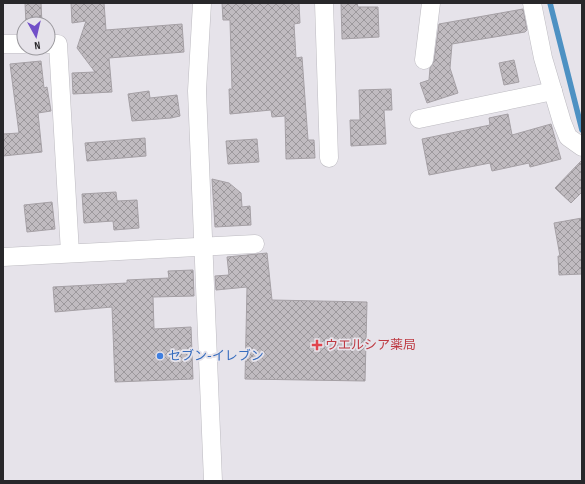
<svg xmlns="http://www.w3.org/2000/svg" width="585" height="484" font-family="'Sofia Sans Condensed','Noto Sans JP',sans-serif">
  <style>
    .lines { fill: none; stroke-linecap: round; stroke-linejoin: round }
    .stream { stroke: #4d91c3; stroke-width: 5.5 }
    .building { fill: url(#building-cross-hatch); stroke: #a5a0a5 }
    .street-casing { stroke: #bdbbc1; stroke-width: 19 }
    .street { stroke: #fff; stroke-width: 18 }
    .health-dot { fill: #e0444e; stroke: #e6e3ea; stroke-width: 1.5 }
    .shop-dot { fill: #3f7fe0; stroke: #e6e3ea; stroke-width: 1.5 }
    .labels { text-anchor: middle; dominant-baseline: central; stroke-width: 3.5; stroke-linejoin: round; paint-order: stroke }
    .health-label { font-size: 13px; fill: #be3a42; stroke: #e6e3ea; text-anchor: start }
    .shop-label { font-size: 13px; fill: #366cbe; stroke: #e6e3ea; text-anchor: start }
  </style>
  <defs>
    <pattern id="building-cross-hatch" width="8" height="8" patternUnits="userSpaceOnUse"><rect width="8" height="8" fill="#c0bbc0"/><path d="M0 0l8 8M0 8l8-8" fill="none" stroke="#9c989c"/></pattern>
  </defs>
  <rect width="100%" height="100%" fill="#e6e3ea"/>
  <g class="lines">
    <path class="stream" d="M550,3L582,130"/>
  </g>
  <g class="building">
    <path d="M25,3H41L42,24H26Z"/>
    <path d="M71,3H104L106,30L182,24L184,52L109,58L112,92L73,94L72,73L95,72L77,48L86,21L72,23Z"/>
    <path d="M222,3H299L300,23L294,24L296,58L302,57L308,140H314L315,158L286,159L285,116L272,117L271,110L230,114L229,89H232L230,20H223Z"/>
    <path d="M341,3H357L358,7H378L379,37L342,39Z"/>
    <path d="M523,9L527,30L525,32L452,44L450,68L458,93L427,103L420,83L429,80L430,68L434,61L439,24Z"/>
    <path d="M514,60L519,82L504,85L499,63Z"/>
    <path d="M41,61L44,88L47,87L51,111L38,113L42,152L3,156V134L19,133L10,64Z"/>
    <path d="M391,89L392,110H384L386,144L351,146L350,120H360L359,90Z"/>
    <path d="M149,91L150,98L177,95L180,116L171,118L132,121L128,94Z"/>
    <path d="M508,114L512,135L551,124L561,159L530,167L529,163L492,171L490,163L429,175L422,139L490,125L489,118Z"/>
    <path d="M145,138L146,156L87,161L85,143Z"/>
    <path d="M257,139L259,162L228,164L226,141Z"/>
    <path d="M582,160V192L571,203L555,188Z"/>
    <path d="M212,179L229,183L241,193L242,207L250,206L251,225L215,227Z"/>
    <path d="M116,192L117,201L137,200L139,228L114,230L113,221L84,223L82,194Z"/>
    <path d="M52,202L55,229L27,232L24,205Z"/>
    <path d="M582,218V274L559,275L558,256H560L554,223Z"/>
    <path d="M267,253L272,300L367,302L365,381L245,379L247,287L216,290L215,276L229,275L227,257Z"/>
    <path d="M193,270L194,296L153,297L154,329L191,327L193,379L115,382L112,307L55,312L53,287L127,283V280L169,278L168,271Z"/>
  </g>
  <g class="lines">
    <defs>
      <g id="street">
        <path d="M202,3L197,91L213,481"/>
        <path d="M324,3L329,158"/>
        <path d="M532,3L543,58L562,122L568,137L582,147"/>
        <path d="M3,44H24"/>
        <path d="M48,44H58L70,253"/>
        <path d="M424,60L431,3"/>
        <path d="M419,119L553,91"/>
        <path d="M3,257L255,244"/>
      </g>
    </defs>
    <use href="#street" class="street-casing"/>
    <use href="#street" class="street"/>
  </g>
  <path class="health-dot" d="M315 339h4v4h4v4h-4v4h-4v-4h-4v-4h4z"/>
  <circle class="shop-dot" cx="160" cy="356" r="4"/>
  <g class="labels">
    <g class="health-label">
      <text x="325" y="345">ウエルシア薬局</text>
    </g>
    <g class="shop-label">
      <text x="168" y="356">セブン-イレブン</text>
    </g>
  </g>
  <rect width="585" height="484" fill="none" stroke="#28272a" stroke-width="8"/>
  <g transform="translate(36 36) rotate(172)"><circle r="19" fill="#e6e3ea" stroke="#9a989d"/>
  <path d="M0-3L7 15L0 10L-7 15Z" fill="#714fc8"/>
  <text y="-6" font-size="11" font-weight="bold" text-anchor="middle" fill="#28272a">N</text>
  </g>
</svg>
